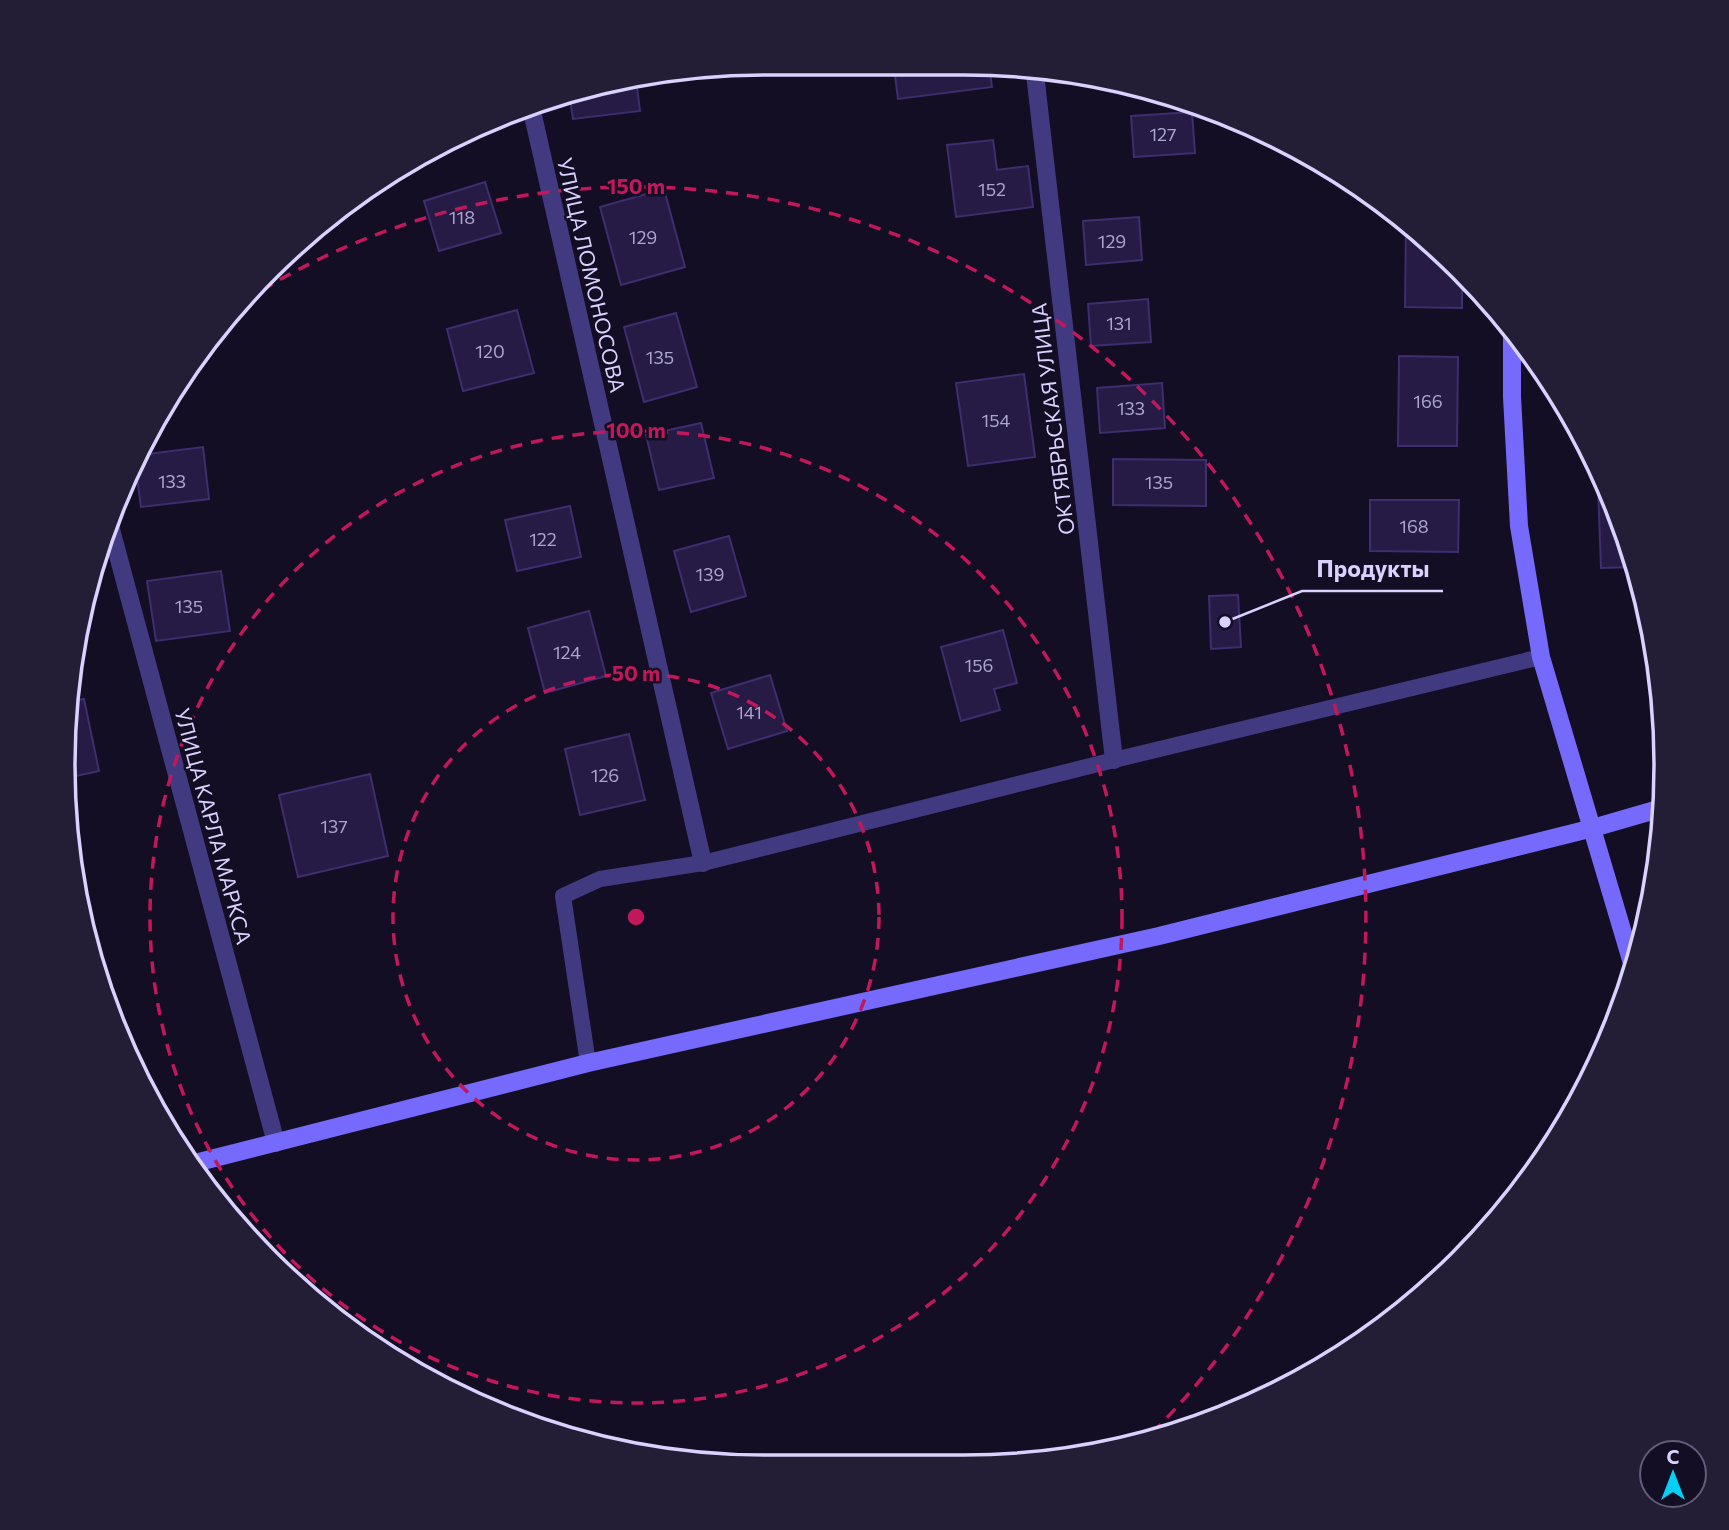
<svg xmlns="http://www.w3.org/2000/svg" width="1729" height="1530" font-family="Commissioner,sans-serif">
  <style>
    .forest { fill: url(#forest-firs) }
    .building { fill: #251b44; stroke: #3e2d6f; stroke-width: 2 }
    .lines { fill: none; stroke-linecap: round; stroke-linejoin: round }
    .lane { stroke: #413a81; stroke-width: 16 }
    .street { stroke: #413a81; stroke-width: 18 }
    .secondary { stroke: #766afc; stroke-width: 18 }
    .ring { fill: none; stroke: #c2185b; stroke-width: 3.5; stroke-dasharray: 12 9 }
    .labels { text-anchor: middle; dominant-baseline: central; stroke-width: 5; stroke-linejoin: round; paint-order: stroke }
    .number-label { font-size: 18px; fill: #aca4d0 }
    .street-label { font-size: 21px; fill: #d9d1fe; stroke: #130e23 }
    .rim { fill: none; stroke: #d9d1fe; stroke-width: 3.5 }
    .centre { fill: #c2185b; stroke: #130e23; stroke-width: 3.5 }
    .ring-label { font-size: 21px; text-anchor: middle; font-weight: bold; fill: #c2185b; stroke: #130e23; stroke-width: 5; stroke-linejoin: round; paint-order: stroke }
    .leader { fill: none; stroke: #d9d1fe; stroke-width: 2.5 }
    .callout-dot { fill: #d9d1fe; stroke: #130e23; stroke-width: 2.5 }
    .callout-label { font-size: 23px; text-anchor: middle; font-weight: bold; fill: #d9d1fe; stroke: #130e23; stroke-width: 5; stroke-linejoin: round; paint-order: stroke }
  </style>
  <defs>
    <pattern id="forest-firs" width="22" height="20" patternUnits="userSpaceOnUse" patternTransform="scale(1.75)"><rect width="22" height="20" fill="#112c2d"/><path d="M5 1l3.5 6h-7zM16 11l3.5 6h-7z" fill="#334a4c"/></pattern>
  </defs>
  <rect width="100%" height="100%" fill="#130e23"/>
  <path class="forest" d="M1432,1272L1435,1281L1392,1322L1367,1337Z"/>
  <g class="building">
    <path d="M894,68L990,72L992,87L898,99Z"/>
    <path d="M636,80L640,111L573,119L569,92L584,87Z"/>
    <path d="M1192,112L1195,153L1134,157L1131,116Z"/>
    <path d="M993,140L997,170L1028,166L1033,207L956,217L947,145Z"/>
    <path d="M485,182L501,233L439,251L424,201Z"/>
    <path d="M664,189L685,267L621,285L600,207Z"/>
    <path d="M1139,217L1142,260L1086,265L1083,221Z"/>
    <path d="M1406,223L1427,237L1462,275V308L1405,307Z"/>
    <path d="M1148,299L1151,342L1091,346L1088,304Z"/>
    <path d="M517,310L534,373L463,391L447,329Z"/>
    <path d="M676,313L697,387L644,402L624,327Z"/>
    <path d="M1399,356L1458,357L1457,446H1398Z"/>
    <path d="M1024,374L1035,457L968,466L956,383Z"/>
    <path d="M1162,383L1165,428L1100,433L1097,388Z"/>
    <path d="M701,423L714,478L659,490L646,435Z"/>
    <path d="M203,447L209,499L141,507L135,463L140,455Z"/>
    <path d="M1113,459L1206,460V506L1113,505Z"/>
    <path d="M1606,486L1636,567L1601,568L1598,487Z"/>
    <path d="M1370,500H1459L1458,552L1370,551Z"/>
    <path d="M570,506L581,557L517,571L505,520Z"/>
    <path d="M729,536L746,596L691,612L674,551Z"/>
    <path d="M221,571L230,631L156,641L147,581Z"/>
    <path d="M1238,595L1241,647L1211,649L1209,596Z"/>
    <path d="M589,611L606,676L545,693L528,628Z"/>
    <path d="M1003,630L1017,683L994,689L1000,710L961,721L941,647Z"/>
    <path d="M770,675L787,731L728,749L711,693Z"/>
    <path d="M84,699L99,771L67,778L72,701Z"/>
    <path d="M629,734L645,800L580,815L565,749Z"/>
    <path d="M370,774L388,856L298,877L279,795Z"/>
  </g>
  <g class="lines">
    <path class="lane" d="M588,1063L563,896L600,879L703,863L1114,760L1541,657"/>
    <g class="street">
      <path d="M1035,74L1114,760"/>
      <path d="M531,107L703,863"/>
      <path d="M109,522L276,1143"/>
    </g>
    <g class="secondary">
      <path d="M1512,328V397L1519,526L1541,657L1634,970"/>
      <path d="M191,1164L588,1063L1159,936L1593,828L1662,808"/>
    </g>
  </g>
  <g class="ring">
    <circle cx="636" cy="917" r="243"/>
    <circle cx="636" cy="917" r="486"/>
    <path d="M244 301A730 730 0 0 1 1143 1442"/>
  </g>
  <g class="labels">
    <g class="number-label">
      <text x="1163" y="134">127</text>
      <text x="992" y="189">152</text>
      <text x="462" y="217">118</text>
      <text x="643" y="237">129</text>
      <text x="1112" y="241">129</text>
      <text x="1119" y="323">131</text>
      <text x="490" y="351">120</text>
      <text x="660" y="357">135</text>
      <text x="1428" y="401">166</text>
      <text x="1131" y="408">133</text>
      <text x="996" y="420">154</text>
      <text x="172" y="481">133</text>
      <text x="1159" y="482">135</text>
      <text x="1414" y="526">168</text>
      <text x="543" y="539">122</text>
      <text x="710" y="574">139</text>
      <text x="189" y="606">135</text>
      <text x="567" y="652">124</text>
      <text x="979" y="665">156</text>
      <text x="749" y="712">141</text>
      <text x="605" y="775">126</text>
      <text x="334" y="826">137</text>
    </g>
    <g class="street-label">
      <text transform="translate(592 275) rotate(77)">УЛИЦА ЛОМОНОСОВА</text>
      <text transform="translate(1052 419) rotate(-97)">ОКТЯБРЬСКАЯ УЛИЦА</text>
      <text transform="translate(214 826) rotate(75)">УЛИЦА КАРЛА МАРКСА</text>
    </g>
  </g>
  <path d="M0 0H1729V1530H0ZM765 75H964A690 690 0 0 1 1654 765V765A690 690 0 0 1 964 1455H765A690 690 0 0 1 75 765V765A690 690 0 0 1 765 75Z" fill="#231e35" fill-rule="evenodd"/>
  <path class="rim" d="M765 75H964A690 690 0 0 1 1654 765V765A690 690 0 0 1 964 1455H765A690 690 0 0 1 75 765V765A690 690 0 0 1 765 75Z"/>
  <circle cx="636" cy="917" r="10" class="centre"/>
  <g class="ring-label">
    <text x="636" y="194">150 m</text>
    <text x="636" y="438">100 m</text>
    <text x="636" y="681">50 m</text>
  </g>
  <path class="leader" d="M1225 622L1302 591H1443"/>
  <circle class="callout-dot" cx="1225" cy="622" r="7"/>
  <g class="callout-label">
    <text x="1373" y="577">Продукты</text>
  </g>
  <g transform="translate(1673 1474)"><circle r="33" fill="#130e23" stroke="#625c7b" stroke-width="2"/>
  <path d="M0-5L12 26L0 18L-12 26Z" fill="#04d0f7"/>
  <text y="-10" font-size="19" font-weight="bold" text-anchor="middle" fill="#d9d1fe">С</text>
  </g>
</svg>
